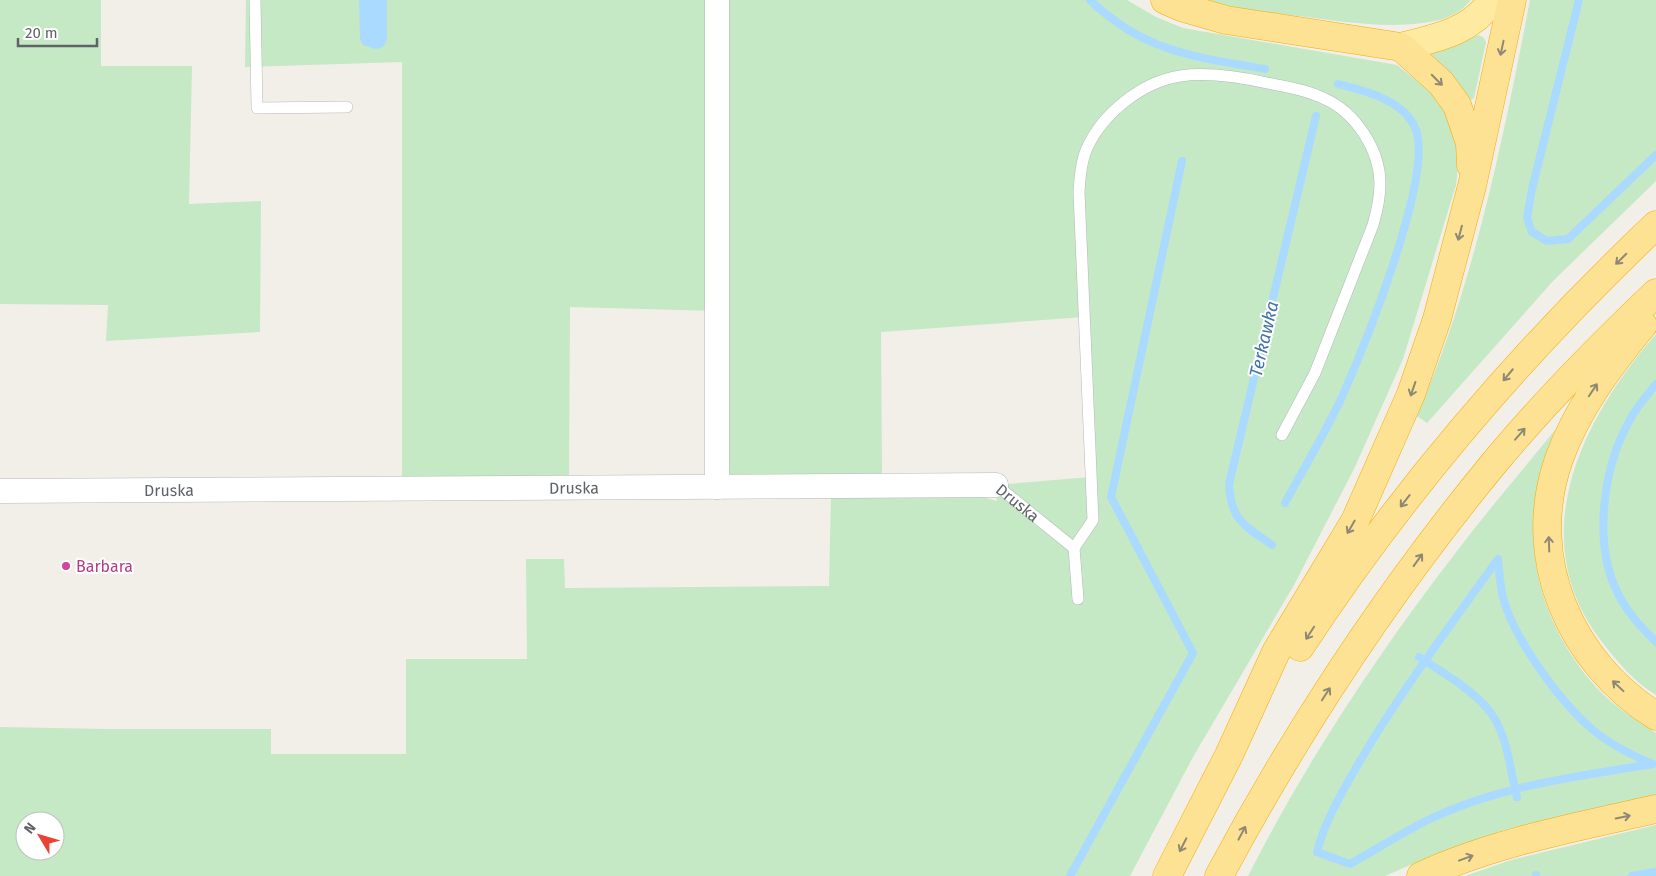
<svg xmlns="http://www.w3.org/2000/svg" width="1656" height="876" font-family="'Fira Sans',sans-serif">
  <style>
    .green { fill: #c5e8c5; fill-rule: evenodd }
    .water { fill: #aadaff }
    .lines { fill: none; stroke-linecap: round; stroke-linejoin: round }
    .stream { stroke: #aadaff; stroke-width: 8 }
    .service-casing { stroke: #b5b8bc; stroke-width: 12 }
    .minor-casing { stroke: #b5b8bc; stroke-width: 25 }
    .trunk-casing { stroke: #f9ab00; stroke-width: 29 }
    .motorway-casing { stroke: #f9ab00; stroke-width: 29 }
    .service { stroke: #fff; stroke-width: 11 }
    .minor { stroke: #fff; stroke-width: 24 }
    .trunk { stroke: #feeaa1; stroke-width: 28 }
    .motorway { stroke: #fde293; stroke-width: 28 }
    .oneway { stroke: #8e8975 }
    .hotel-dot { fill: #d1479c; stroke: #fff; stroke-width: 2 }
    .labels { text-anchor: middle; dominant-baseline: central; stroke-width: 4; stroke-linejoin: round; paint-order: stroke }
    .street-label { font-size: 16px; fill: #5f6368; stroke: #fff }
    .hotel-label { font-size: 16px; fill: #b23c85; stroke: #fff; text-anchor: start }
    .water-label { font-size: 18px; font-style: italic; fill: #4174aa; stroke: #fff }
  </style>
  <rect width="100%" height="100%" fill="#f1efe8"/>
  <g class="green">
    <path d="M0,0H101V66H192L189,204L261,201L260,332L106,341L108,305L0,304Z"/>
    <path d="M246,0H1127L1156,17L1183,28L1397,65L1432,93L1443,107L1460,147L1456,185L1403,359L1354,469L1294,585L1193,757L1130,876H0V727L106,729H271V754H406V659H527L526,559H564L565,588L829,586L831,496L982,497L997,501L996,485L1091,477L1084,317L881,332L882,474L717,476L718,311L570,307L569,476L402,477V62L245,67ZM25,821H55V851H25Z"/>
    <path d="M1209,0H1471C1463,9 1455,15 1443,19C1397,31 1346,22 1299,16C1268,12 1238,10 1209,0Z"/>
    <path d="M1530,0H1656V181L1553,281L1427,423L1417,416C1474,284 1503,141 1530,0Z"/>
    <path d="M1478,35L1483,37L1486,42L1474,98L1471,100L1452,75L1431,57L1430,51L1456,45Z"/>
    <path d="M1656,334V695C1634,682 1618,662 1602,642C1522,538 1581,420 1656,334Z"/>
    <path d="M1555,430C1516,521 1530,613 1596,687C1613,706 1635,719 1656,733V795L1507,829L1431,856L1385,876H1248C1306,762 1378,653 1457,551C1488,510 1522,471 1555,430Z"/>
    <path d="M1656,825V876H1465L1511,860Z"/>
  </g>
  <path class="water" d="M359,0H387V40L383,47L376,49L363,45L360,39Z"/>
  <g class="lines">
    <g class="stream">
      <path d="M1090,0C1144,52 1195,57 1265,69"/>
      <path d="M1579,0L1532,189L1527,218L1532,232L1547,241L1568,239L1656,155"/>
      <path d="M1656,384C1648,395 1637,406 1631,418C1602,468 1591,549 1622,601C1631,617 1643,629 1656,642"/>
      <path d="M1285,503C1304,468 1325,433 1342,397C1364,347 1433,178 1416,130C1405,100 1365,91 1338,84"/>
      <path d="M1272,545C1244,525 1231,521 1229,484L1316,116"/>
      <path d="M1498,559C1499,570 1500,582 1502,593C1511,636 1560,702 1593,730C1611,745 1631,755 1653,764C1578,776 1499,786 1430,819C1403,832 1377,849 1350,864L1317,852C1325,821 1341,794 1357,766C1399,694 1449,627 1498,559Z"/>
      <path d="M1419,657C1441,671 1476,692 1491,713C1508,737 1510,770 1517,797"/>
      <path d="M1536,875V876"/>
      <path d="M1070,876L1193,653L1111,497L1182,161"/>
      <path d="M1632,876L1656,872"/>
    </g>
    <defs>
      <g id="service">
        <path d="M255,0L257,108L347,107"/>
        <path id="s1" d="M996,485L1074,548L1078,599"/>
        <path d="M1074,548L1093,520L1079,192C1080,177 1081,162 1087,148C1103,113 1142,82 1180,76C1208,72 1240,77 1267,83C1287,87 1307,90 1325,99C1356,113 1380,150 1380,184C1380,198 1377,211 1373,225L1315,373L1282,435"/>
      </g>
      <g id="minor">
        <path d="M717,487V0"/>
        <path id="s2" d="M0,491L996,485"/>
      </g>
      <path id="trunk" d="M1401,47C1439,37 1468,33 1493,0"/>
      <g id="motorway">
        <path d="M1165,0L1181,7L1226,20L1401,47L1441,83L1457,105L1470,143L1471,165"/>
        <path d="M1643,325C1609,366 1577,409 1559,459C1524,558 1570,662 1656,716"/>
        <path d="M1300,647C1401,493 1522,352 1656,225"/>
        <path d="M1167,876L1229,755L1276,652L1355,521L1411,394L1437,319L1472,186L1512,0"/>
        <path d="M1219,876C1296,732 1386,595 1490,468C1541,406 1598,348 1656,293"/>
        <path d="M1421,876C1495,842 1577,827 1656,809"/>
      </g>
    </defs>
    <use href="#service" class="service-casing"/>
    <use href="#minor" class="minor-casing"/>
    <use href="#trunk" class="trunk-casing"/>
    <use href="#motorway" class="motorway-casing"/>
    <use href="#service" class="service"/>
    <use href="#minor" class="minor"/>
    <use href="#trunk" class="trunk"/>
    <use href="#motorway" class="motorway"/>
  </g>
  <defs><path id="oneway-shaft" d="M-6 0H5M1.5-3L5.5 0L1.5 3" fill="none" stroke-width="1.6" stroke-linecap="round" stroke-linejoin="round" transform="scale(1.25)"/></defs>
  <g class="oneway">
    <use href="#oneway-shaft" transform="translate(1502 48) rotate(102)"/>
    <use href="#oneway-shaft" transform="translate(1437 80) rotate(45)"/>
    <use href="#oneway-shaft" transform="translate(1460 233) rotate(105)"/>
    <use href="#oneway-shaft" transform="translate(1621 259) rotate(135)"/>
    <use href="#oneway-shaft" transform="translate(1508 375) rotate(130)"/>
    <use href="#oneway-shaft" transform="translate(1413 389) rotate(109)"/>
    <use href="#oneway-shaft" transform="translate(1593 390) rotate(-56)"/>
    <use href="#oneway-shaft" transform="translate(1520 434) rotate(-49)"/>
    <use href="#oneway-shaft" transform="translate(1405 501) rotate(128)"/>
    <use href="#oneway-shaft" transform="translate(1351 527) rotate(120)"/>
    <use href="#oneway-shaft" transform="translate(1549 544) rotate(-92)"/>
    <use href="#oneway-shaft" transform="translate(1418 560) rotate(-54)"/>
    <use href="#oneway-shaft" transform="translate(1310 633) rotate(123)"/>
    <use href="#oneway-shaft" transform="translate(1618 686) rotate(-137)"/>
    <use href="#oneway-shaft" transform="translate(1326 694) rotate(-57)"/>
    <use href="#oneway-shaft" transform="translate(1623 817) rotate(-12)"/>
    <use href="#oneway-shaft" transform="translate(1242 833) rotate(-62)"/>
    <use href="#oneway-shaft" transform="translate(1183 845) rotate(117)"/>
    <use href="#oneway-shaft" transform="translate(1466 858) rotate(-20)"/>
  </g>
  <circle class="hotel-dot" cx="66" cy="566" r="5"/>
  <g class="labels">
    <g class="street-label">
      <text stroke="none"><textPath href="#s2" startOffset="574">Druska</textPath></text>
      <text stroke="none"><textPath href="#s2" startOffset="169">Druska</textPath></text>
      <text stroke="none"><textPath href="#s1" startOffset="28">Druska</textPath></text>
    </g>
    <g class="hotel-label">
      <text x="76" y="566">Barbara</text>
    </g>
    <g class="water-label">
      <text transform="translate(1264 339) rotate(-77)">Terkawka</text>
    </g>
  </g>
  <g transform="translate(40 836) rotate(308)"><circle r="24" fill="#ffffff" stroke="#bfc1c3"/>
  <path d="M0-4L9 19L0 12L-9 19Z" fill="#ea4335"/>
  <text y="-8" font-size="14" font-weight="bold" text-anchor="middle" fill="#5f6368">N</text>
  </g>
  <path d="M18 38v8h79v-8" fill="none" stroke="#5f6368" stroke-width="2.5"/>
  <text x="25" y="38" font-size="15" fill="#5f6368" stroke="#ffffff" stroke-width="4" paint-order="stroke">20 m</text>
</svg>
